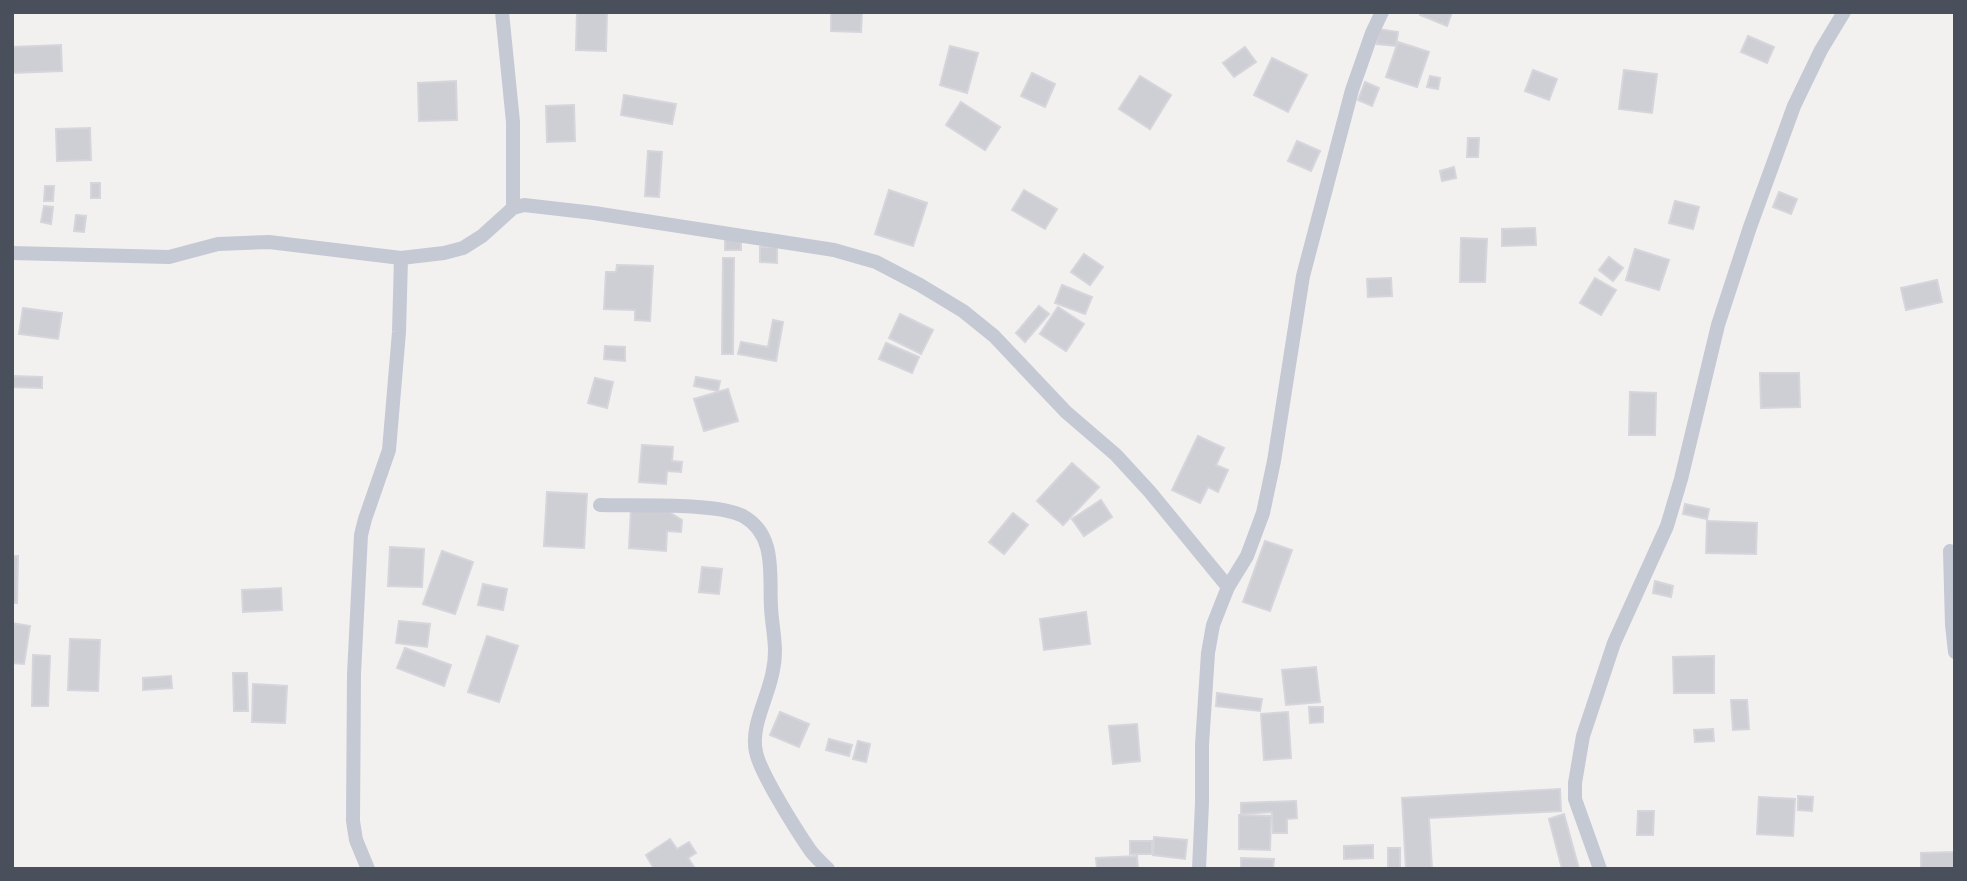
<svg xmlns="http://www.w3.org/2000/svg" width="1967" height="881" font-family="'Fira Sans',sans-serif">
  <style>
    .building { fill: #ceced5; stroke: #d5d5db; stroke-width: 2 }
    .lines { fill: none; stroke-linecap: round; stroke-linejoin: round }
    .minor { stroke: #c5c9d4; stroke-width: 14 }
  </style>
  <rect width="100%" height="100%" fill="#f2f1f0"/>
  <g class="building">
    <path d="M577,12H607L606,51L576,50Z"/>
    <path d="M831,12H862L861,32L831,31Z"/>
    <path d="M1421,12H1452L1447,26L1420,15Z"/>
    <path d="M1378,29L1398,32L1396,46L1377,44Z"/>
    <path d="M1748,36L1774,47L1767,63L1741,52Z"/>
    <path d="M1398,42L1429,52L1417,87L1386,77Z"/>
    <path d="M61,45L62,71L12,73V47Z"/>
    <path d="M950,46L978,53L967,93L940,85Z"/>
    <path d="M1245,47L1256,62L1234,77L1223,63Z"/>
    <path d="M1272,58L1307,75L1288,112L1254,95Z"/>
    <path d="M1533,70L1557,79L1549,100L1525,91Z"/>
    <path d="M1624,70L1657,74L1652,113L1619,109Z"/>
    <path d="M1032,73L1055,84L1045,107L1021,96Z"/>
    <path d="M1140,76L1171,95L1150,129L1119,109Z"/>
    <path d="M1430,76L1440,78L1438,89L1427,87Z"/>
    <path d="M456,81L457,120L419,121L418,83Z"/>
    <path d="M1365,82L1379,88L1372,106L1358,100Z"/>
    <path d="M624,95L676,104L672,124L621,115Z"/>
    <path d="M961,102L1000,127L985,150L946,125Z"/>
    <path d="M574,105L575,141L547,142L546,106Z"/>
    <path d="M90,128L91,160L57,161L56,129Z"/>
    <path d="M1468,138H1479L1478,157H1467Z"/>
    <path d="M1297,141L1320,151L1311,171L1288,161Z"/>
    <path d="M648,151L662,152L659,197L645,196Z"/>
    <path d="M1454,167L1456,178L1442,181L1440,171Z"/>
    <rect x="91" y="183" width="9" height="15"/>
    <path d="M45,186H54L53,201H44Z"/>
    <path d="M889,190L927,203L913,246L875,234Z"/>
    <path d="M1024,190L1057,209L1045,229L1012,210Z"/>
    <path d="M1779,192L1797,199L1791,214L1773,207Z"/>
    <path d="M1675,201L1699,207L1693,229L1669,223Z"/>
    <path d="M44,206L53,207L51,224L41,222Z"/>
    <path d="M76,215L86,216L84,232L74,231Z"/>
    <path d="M1535,228L1536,245L1502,246V229Z"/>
    <rect x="725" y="236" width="16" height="14"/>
    <path d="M1461,238L1487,239L1485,282H1460Z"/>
    <path d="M760,247H777V263L760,262Z"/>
    <path d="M1635,249L1669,260L1659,290L1626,280Z"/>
    <path d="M1084,254L1103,267L1090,285L1071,272Z"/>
    <path d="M1609,257L1623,268L1613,281L1599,270Z"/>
    <path d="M723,258H734L733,354H722Z"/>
    <path d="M617,265L653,266L650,321L635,320V310L604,309L606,272H616Z"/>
    <path d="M1391,278L1392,296L1368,297L1367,279Z"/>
    <path d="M1595,278L1616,290L1601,315L1580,303Z"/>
    <path d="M1937,280L1942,302L1906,310L1901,288Z"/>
    <path d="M1062,285L1092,297L1085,314L1055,303Z"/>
    <path d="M1039,306L1049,314L1025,342L1016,333Z"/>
    <path d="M1058,307L1084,324L1066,351L1040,334Z"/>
    <path d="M23,308L62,313L58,339L19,334Z"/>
    <path d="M900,314L933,330L921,354L889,338Z"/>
    <path d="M773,320L783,322L776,361L738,354L741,342L768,347Z"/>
    <path d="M886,343L919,357L912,373L879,359Z"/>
    <path d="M605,346L625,347V361L604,359Z"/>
    <path d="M1760,373H1799L1800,407L1761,408Z"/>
    <path d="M12,376L42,377V388L12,387Z"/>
    <path d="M696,377L720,381L718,391L694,386Z"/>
    <path d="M595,378L613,382L607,408L588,403Z"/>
    <path d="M728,389L738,421L704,431L694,399Z"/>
    <path d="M1630,392L1656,393L1655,435H1629Z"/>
    <path d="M1198,436L1224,448L1216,465L1228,470L1218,492L1208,487L1200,503L1172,490Z"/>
    <path d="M642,445L673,447L672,461L682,462L681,472L667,471L666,484L639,482Z"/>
    <path d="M1072,463L1099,487L1063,525L1037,501Z"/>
    <path d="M547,492L587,494L584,548L544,546Z"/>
    <path d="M1101,500L1112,517L1084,536L1072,519Z"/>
    <path d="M1685,504L1709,509L1707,519L1683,514Z"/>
    <path d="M631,509L669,512L682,520L681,532L667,531L666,551L629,548Z"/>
    <path d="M1013,513L1028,525L1004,554L989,542Z"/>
    <path d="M1707,521L1757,523L1756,554L1706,553Z"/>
    <path d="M1265,541L1292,550L1270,611L1243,602Z"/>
    <path d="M390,547L424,549L422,587L388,586Z"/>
    <path d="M442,551L473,562L455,614L423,604Z"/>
    <path d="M12,556H18L17,603H12Z"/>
    <path d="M702,567L722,569L719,594L699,592Z"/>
    <path d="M1655,581L1673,586L1671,597L1653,593Z"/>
    <path d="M483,584L507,589L503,610L478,605Z"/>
    <path d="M281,588L282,610L243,612L242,590Z"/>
    <path d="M1086,612L1090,644L1044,650L1040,619Z"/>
    <path d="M399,621L430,624L427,647L396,643Z"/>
    <path d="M12,623L30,626L24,664L12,663Z"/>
    <path d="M487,636L518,646L499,702L468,692Z"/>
    <path d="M70,639L100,640L98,691L68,690Z"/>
    <path d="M405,648L451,665L444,686L397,668Z"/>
    <path d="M33,655L50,656L48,706H32Z"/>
    <path d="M1714,656V693H1674L1673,657Z"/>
    <path d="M1316,667L1320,702L1286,705L1282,670Z"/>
    <path d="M233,673H247L248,711H234Z"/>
    <path d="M171,676L172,688L143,690V678Z"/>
    <path d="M253,684L287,686L285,723L252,722Z"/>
    <path d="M1217,693L1262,699L1260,711L1216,706Z"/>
    <path d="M1731,700H1747L1749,729L1733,730Z"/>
    <path d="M1309,707H1323V722L1310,723Z"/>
    <path d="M780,712L809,724L799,747L770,735Z"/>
    <path d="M1288,712L1291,758L1264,760L1261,714Z"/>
    <path d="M1137,724L1140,761L1113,764L1109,726Z"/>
    <path d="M1713,729L1714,741L1695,742L1694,730Z"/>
    <path d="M829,739L852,745L849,756L826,750Z"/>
    <path d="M858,741L870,744L866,762L853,759Z"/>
    <path d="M1560,789L1561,811L1429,818L1432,869H1406L1402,798Z"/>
    <path d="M1798,796L1813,797L1812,811L1798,810Z"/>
    <path d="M1759,797L1795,799L1793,836L1757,834Z"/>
    <path d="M1296,801L1297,818L1287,819V833H1273L1272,812L1241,814V803Z"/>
    <path d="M1638,811H1654L1653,835H1637Z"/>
    <path d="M1564,814L1579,869H1562L1549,819Z"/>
    <path d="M1239,815L1271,816L1270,850L1239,849Z"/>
    <path d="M1154,837L1187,840L1185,859L1153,855Z"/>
    <path d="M670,839L677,849L689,842L696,853L688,858L694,867L691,869H654L646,855Z"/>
    <rect x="1130" y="841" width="22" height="13"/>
    <path d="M1373,845V858L1344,859V846Z"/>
    <rect x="1388" y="848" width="12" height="21"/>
    <path d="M1955,852V869H1921V853Z"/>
    <path d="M1137,856L1138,869H1097L1096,858Z"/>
    <path d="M1241,858L1274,859L1273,869H1241Z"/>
  </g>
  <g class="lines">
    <g class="minor">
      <path d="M502,12L513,122V208"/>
      <path d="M12,253L169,257L218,244L269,242L401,258L444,253L463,248L482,236L513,208L524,205L594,213L834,250L876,262L920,285L963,311L994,336L1066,412L1116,455L1150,492L1228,587"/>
      <path d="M600,505C633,506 716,502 743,516C777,535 769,575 771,607C772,629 778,648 773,670C769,696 750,726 756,752C760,773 797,831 810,850C815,857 822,863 828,869"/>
      <path d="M1950,551L1952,625L1955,652"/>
      <path d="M368,869L356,840L353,821L354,674L361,535L365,519L389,450L399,332L401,258"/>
      <path d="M1199,869L1202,803V745L1208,653L1213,625L1228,587L1247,556L1263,513L1274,461L1303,276L1352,90L1372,33L1382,12"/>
      <path d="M1600,869L1575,799V783L1583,736L1614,643L1667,526L1681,479L1718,325L1750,227L1794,106L1821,50L1844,12"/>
    </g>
  </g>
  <rect width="1967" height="881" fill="none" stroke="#4a4f5c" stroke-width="28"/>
</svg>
